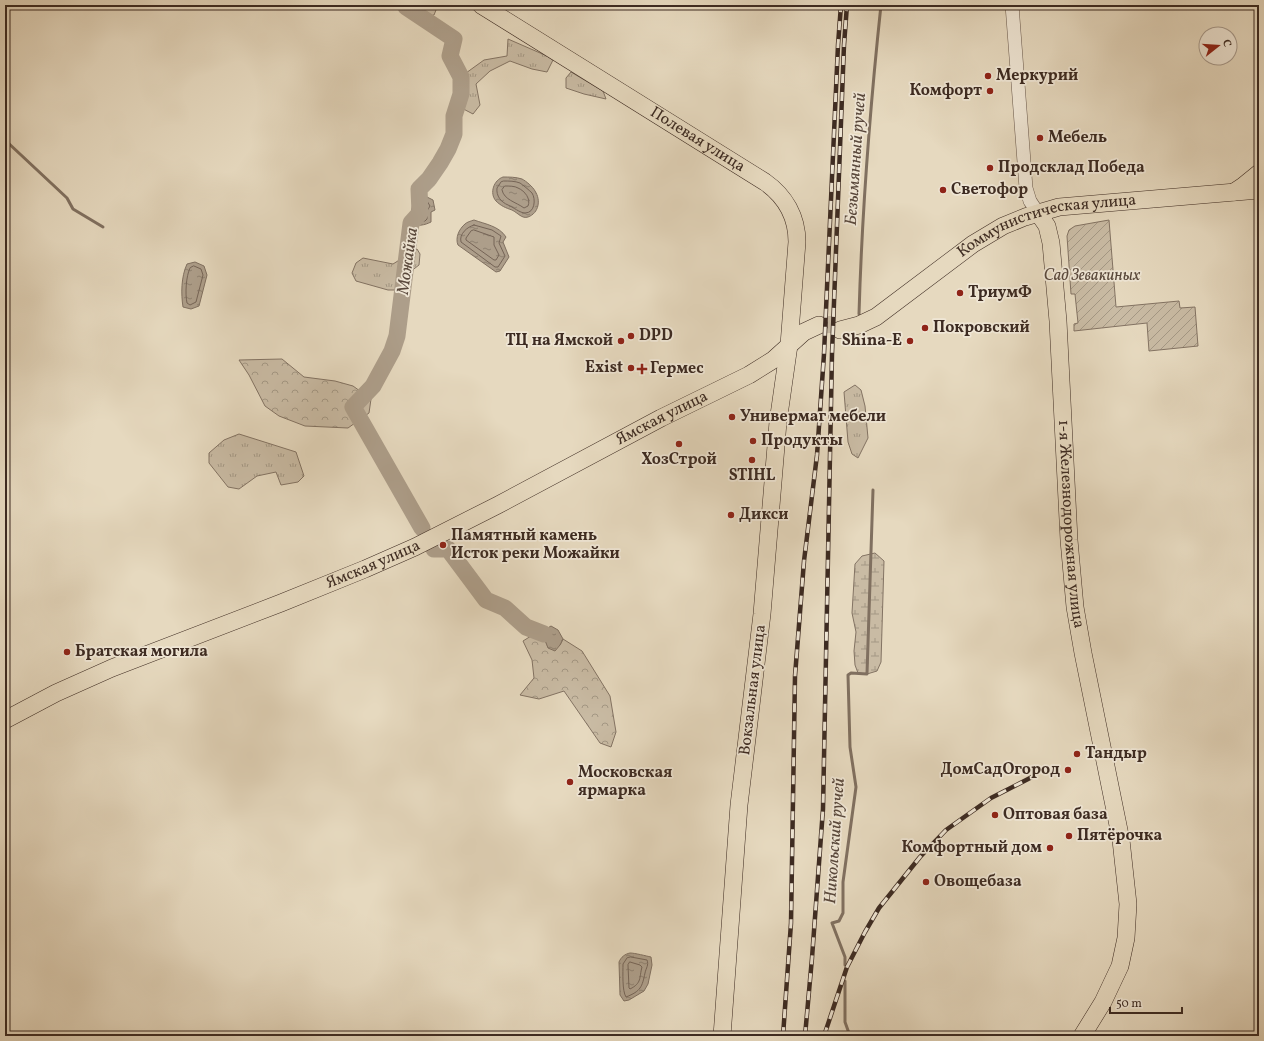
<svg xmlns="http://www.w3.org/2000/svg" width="1264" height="1041" font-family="Vollkorn,serif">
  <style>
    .grass { fill: url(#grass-tufts); stroke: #837363 }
    .forest { fill: url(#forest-crowns); stroke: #837363 }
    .wetland { fill: url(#wetland-marsh); stroke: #837363 }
    .garden { fill: url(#garden-furrows); stroke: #837363 }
    .water { fill: url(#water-ripples); stroke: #807060 }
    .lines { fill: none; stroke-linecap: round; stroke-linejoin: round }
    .shore { stroke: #756456; stroke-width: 1 }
    .stream { stroke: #807060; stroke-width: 3 }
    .river { stroke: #ad9e8a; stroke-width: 17 }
    .major-tunnel { stroke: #c4b6a0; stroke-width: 17; stroke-dasharray: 17 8; stroke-linecap: butt }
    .minor-casing { stroke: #675649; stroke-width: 14 }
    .major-casing { stroke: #3d2b22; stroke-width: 18 }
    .minor { stroke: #efe6d5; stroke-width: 13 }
    .major { stroke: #e6d9bf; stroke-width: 17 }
    .rail-casing { stroke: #3d2b22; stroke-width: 4.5 }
    .rail { stroke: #efe6d5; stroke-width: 3; stroke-dasharray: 9; stroke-linecap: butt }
    .poi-dot { fill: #8f2418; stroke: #efe6d5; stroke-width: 1.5 }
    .labels { text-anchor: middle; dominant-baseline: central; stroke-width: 3.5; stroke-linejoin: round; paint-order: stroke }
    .poi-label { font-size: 16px; font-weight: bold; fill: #3d2b22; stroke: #efe6d5; text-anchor: start }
    .street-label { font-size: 16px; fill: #3d2b22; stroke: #efe6d5 }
    .park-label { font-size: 16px; font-style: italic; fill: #59483c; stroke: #efe6d5 }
    .water-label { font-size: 17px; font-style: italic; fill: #59483c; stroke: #efe6d5 }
  </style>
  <defs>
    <pattern id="grass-tufts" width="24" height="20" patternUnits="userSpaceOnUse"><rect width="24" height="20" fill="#c9bba4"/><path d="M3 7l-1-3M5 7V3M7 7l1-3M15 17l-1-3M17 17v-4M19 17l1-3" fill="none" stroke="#a49885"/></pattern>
    <pattern id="forest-crowns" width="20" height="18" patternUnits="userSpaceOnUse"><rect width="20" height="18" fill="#c9bba4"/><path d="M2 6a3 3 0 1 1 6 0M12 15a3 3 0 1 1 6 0" fill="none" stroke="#a49885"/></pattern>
    <pattern id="wetland-marsh" width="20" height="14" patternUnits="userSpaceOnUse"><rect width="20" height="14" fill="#c9bba4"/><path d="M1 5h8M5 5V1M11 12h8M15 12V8" fill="none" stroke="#a49885"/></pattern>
    <pattern id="garden-furrows" width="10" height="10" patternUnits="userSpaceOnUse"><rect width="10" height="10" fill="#c9bba4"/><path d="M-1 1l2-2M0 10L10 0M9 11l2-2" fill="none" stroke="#a49885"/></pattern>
    <pattern id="water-ripples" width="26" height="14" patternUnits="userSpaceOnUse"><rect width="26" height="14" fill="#ad9e8a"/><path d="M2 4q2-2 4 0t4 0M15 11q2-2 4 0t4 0" fill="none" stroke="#8e8170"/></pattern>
  </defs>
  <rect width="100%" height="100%" fill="#e6d9bf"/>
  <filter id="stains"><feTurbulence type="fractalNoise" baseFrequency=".005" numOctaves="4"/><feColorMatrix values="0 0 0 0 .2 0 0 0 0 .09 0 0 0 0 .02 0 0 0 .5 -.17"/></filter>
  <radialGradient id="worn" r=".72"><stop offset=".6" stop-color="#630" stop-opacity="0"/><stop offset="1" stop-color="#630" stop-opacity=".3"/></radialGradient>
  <g class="grass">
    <path d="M414,5H438L434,15L426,17Z"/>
    <path d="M508,39L547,56L553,60L547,72L532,69L510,61L490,71L476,84L480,105L473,114L452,103L466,73L484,60L507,56Z"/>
    <path d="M571,72L603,91L606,99L584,94L566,88V78Z"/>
    <path d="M417,249L420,254L419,265L410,272L400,290H388L356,281L352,273L356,263L363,258L393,264Z"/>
    <path d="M855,385L861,390L865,406L868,438L858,458L852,454L848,442L844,392Z"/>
    <path d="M239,434L296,452L304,476L298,482L281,485L276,472L257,476L239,489L228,487L209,463V453L224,440Z"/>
  </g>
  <g class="forest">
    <path d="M282,359L304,377L335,381L353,386L371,399L369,413L348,428L305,426L279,416L265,406L249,375L239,360Z"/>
    <path d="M531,636L544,638L548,647L560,645L563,639L582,651L610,696L616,732L611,747L600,743L564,691L539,699L520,695L534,678L532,660L523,641Z"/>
  </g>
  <path class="wetland" d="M875,553L884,561L881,662L877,671L867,674L858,673L855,665L854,651L856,632L852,613L855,564L862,556Z"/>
  <path class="garden" d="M1109,220L1116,307L1179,301L1180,308L1195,307L1198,346L1149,351L1147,323L1074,331V324L1078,323L1075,294H1071L1067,236L1069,230L1075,226Z"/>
  <g class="water">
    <path d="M503,177C509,177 516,177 522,179C526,181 533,187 535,191C541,200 539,213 528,217C522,219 518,213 512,210C506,208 501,206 496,201C489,193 494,180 503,177Z"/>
    <path d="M423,195L433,200L435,210L431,212V222C425,225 417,227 411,223C412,212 410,197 423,195Z"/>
    <path d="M474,220C485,224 499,226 506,237L503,242L509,257L500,271L496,272L458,245C455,238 459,229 465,224C467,222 471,221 474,220Z"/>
    <path d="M195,262L204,266L207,275L199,306L191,309L183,307C181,294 181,277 187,264Z"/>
    <path d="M551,626L558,630L563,639L560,645L555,651L548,648C544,637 540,632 551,626Z"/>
    <path d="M630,953C635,953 646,956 651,957L652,965L648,984L644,991L629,1000L624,1001L620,995L619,962C621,957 625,954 630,953Z"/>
  </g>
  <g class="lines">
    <g class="shore">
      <path d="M504,181C509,181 515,181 520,183C523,185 529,190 532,193C536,199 535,213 525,213C520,213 513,207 508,205C501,202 496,196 497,188L501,182Z"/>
      <path d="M505,186C509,186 515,186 518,188C525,191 531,199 528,206L524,208C516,202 504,200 502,190Z"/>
      <path d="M420,200L427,201L430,206L427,211V219L425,221H417L415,219L416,204Z"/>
      <path d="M474,225L492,230L501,236L499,243L505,256L498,267H495L461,242C459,234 467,227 474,225Z"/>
      <path d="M474,230L494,237V245L499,255L496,260H494L466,240V238L471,231Z"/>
      <path d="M194,266L201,269L203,275L196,302L190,305L187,303C185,294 186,276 190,268Z"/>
      <path d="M631,957L647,960C649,965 646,968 645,973C642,987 641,991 626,997C622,991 623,972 623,964L627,958Z"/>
      <path d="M630,962L640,965L642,967C639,978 642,983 630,989L629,988L628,965Z"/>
    </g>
    <g class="stream">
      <path d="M5,140L67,198L73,209L103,227"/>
      <path d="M859,314C862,211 870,108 881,5"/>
      <path d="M845,965V957L832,923L839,921L843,913V882L856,787L850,747L848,675L851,673L867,674L873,490"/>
      <path d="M845,981V1022L850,1036"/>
    </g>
    <g class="river">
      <path d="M407,5L406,7L454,39L450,56L461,77V94L454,116V134L448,149L440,163L429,179L419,189L420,213L411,223L397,336L392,351L373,386L353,407L422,528"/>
      <path d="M433,546L434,549H448L486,600L505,608L526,627L544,634"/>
    </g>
    <path class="major-tunnel" d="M819,325L840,324"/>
    <defs>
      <path id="minor" d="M1012,5L1026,188L1030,201L1038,213"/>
      <g id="major">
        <path id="s1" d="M481,5L765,182C785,196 797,217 797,242L789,345L778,422L762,614L739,805L722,1036"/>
        <path d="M1234,192L1243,186L1259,173"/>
        <path id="s2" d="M1038,213L1047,226L1051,243L1058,321L1069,540L1075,607L1083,653L1121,840L1128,904L1126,938L1120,966L1103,1002L1082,1036"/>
        <path id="s3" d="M840,330L859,325L876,317L973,244L1003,226L1025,217L1059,207L1259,190"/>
        <path id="s4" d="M5,720L56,693L112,668L281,603L365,569L415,547L498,505L661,418L749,375L773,360L804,332L819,325"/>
      </g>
    </defs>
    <use href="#minor" class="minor-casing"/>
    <use href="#major" class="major-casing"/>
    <use href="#minor" class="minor"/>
    <use href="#major" class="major"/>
    <defs>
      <g id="rail">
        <path d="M783,1036L791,923L795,676L804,561L817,455L824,354L838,45L841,5"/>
        <path d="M805,1036L812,958L823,809L832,354L844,45L847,5"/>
        <path d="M824,1036L847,967L865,932L879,908L920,857L946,830L991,798L1032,777"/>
      </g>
    </defs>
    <use href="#rail" class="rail-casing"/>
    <use href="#rail" class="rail"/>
  </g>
  <g class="poi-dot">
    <circle cx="988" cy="76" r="4"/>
    <circle cx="990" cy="91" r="4"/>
    <circle cx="1040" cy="138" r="4"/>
    <circle cx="990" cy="168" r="4"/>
    <circle cx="943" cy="190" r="4"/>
    <circle cx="960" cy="293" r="4"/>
    <circle cx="925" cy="328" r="4"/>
    <circle cx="631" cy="336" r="4"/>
    <circle cx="621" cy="341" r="4"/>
    <circle cx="910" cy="341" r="4"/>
    <circle cx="631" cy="368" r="4"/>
    <path d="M640 363h4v4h4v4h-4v4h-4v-4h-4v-4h4z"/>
    <circle cx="732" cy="417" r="4"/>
    <circle cx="753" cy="441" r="4"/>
    <circle cx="679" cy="444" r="4"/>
    <circle cx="752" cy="460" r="4"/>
    <circle cx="731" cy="515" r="4"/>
    <circle cx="443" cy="545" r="4"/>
    <circle cx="67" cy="652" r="4"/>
    <circle cx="1077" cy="754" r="4"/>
    <circle cx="1068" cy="770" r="4"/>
    <circle cx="570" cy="782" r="4"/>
    <circle cx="995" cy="815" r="4"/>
    <circle cx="1069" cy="836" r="4"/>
    <circle cx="1050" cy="848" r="4"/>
    <circle cx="926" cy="882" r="4"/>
  </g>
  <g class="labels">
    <g class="poi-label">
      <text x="996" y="76">Меркурий</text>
      <text x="982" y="91" text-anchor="end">Комфорт</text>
      <text x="1048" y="138">Мебель</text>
      <text x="998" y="168">Продсклад Победа</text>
      <text x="951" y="190">Светофор</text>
      <text x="968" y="293">ТриумФ</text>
      <text x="933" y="328">Покровский</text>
      <text x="639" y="336">DPD</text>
      <text x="613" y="341" text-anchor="end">ТЦ на Ямской</text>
      <text x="902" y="341" text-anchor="end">Shina-E</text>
      <text x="623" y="368" text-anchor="end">Exist</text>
      <text x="650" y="369">Гермес</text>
      <text x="740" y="417">Универмаг мебели</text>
      <text x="761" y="441">Продукты</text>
      <text x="679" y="460" text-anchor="middle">ХозСтрой</text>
      <text x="752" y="476" text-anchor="middle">STIHL</text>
      <text x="739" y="515">Дикси</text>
      <text x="451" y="536">Памятный камень<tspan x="451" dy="18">Исток реки Можайки</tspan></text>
      <text x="75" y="652">Братская могила</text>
      <text x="1085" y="754">Тандыр</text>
      <text x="1060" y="770" text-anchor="end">ДомСадОгород</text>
      <text x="578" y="773">Московская<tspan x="578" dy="18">ярмарка</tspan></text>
      <text x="1003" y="815">Оптовая база</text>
      <text x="1077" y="836">Пятёрочка</text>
      <text x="1042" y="848" text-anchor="end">Комфортный дом</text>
      <text x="934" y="882">Овощебаза</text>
    </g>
    <g class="street-label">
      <text stroke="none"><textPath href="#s1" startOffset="255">Полевая улица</textPath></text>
      <text stroke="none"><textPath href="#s3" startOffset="237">Коммунистическая улица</textPath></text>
      <text stroke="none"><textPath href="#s4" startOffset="724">Ямская улица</textPath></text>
      <text stroke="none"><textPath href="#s2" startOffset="315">1-я Железнодорожная улица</textPath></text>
      <text stroke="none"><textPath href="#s4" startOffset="400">Ямская улица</textPath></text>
      <text transform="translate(753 690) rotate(-83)">Вокзальная улица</text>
    </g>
    <g class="park-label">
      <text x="1092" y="276">Сад Зевакиных</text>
    </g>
    <g class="water-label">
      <text transform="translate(856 159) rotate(-86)">Безымянный ручей</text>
      <text transform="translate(408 261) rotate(-82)">Можайка</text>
      <text transform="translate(835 841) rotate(-86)">Никольский ручей</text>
    </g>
  </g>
  <rect width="1264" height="1041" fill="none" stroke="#e6d9bf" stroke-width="20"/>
  <rect x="6" y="6" width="1252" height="1029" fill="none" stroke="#3d2b22" stroke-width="2"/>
  <rect x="10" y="10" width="1244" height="1021" fill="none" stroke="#3d2b22"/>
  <g transform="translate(1218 46) rotate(73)"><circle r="19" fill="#efe6d5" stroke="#a89b8d"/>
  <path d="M0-3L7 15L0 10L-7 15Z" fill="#8f2418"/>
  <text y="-6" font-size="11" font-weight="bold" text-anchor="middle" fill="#3d2b22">С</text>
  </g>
  <path d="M1110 1007v6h72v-6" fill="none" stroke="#3d2b22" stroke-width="2"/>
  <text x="1116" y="1007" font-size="12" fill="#3d2b22" stroke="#efe6d5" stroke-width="3" paint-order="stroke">50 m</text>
  <rect width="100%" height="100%" filter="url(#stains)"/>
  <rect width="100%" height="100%" fill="url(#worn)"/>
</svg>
